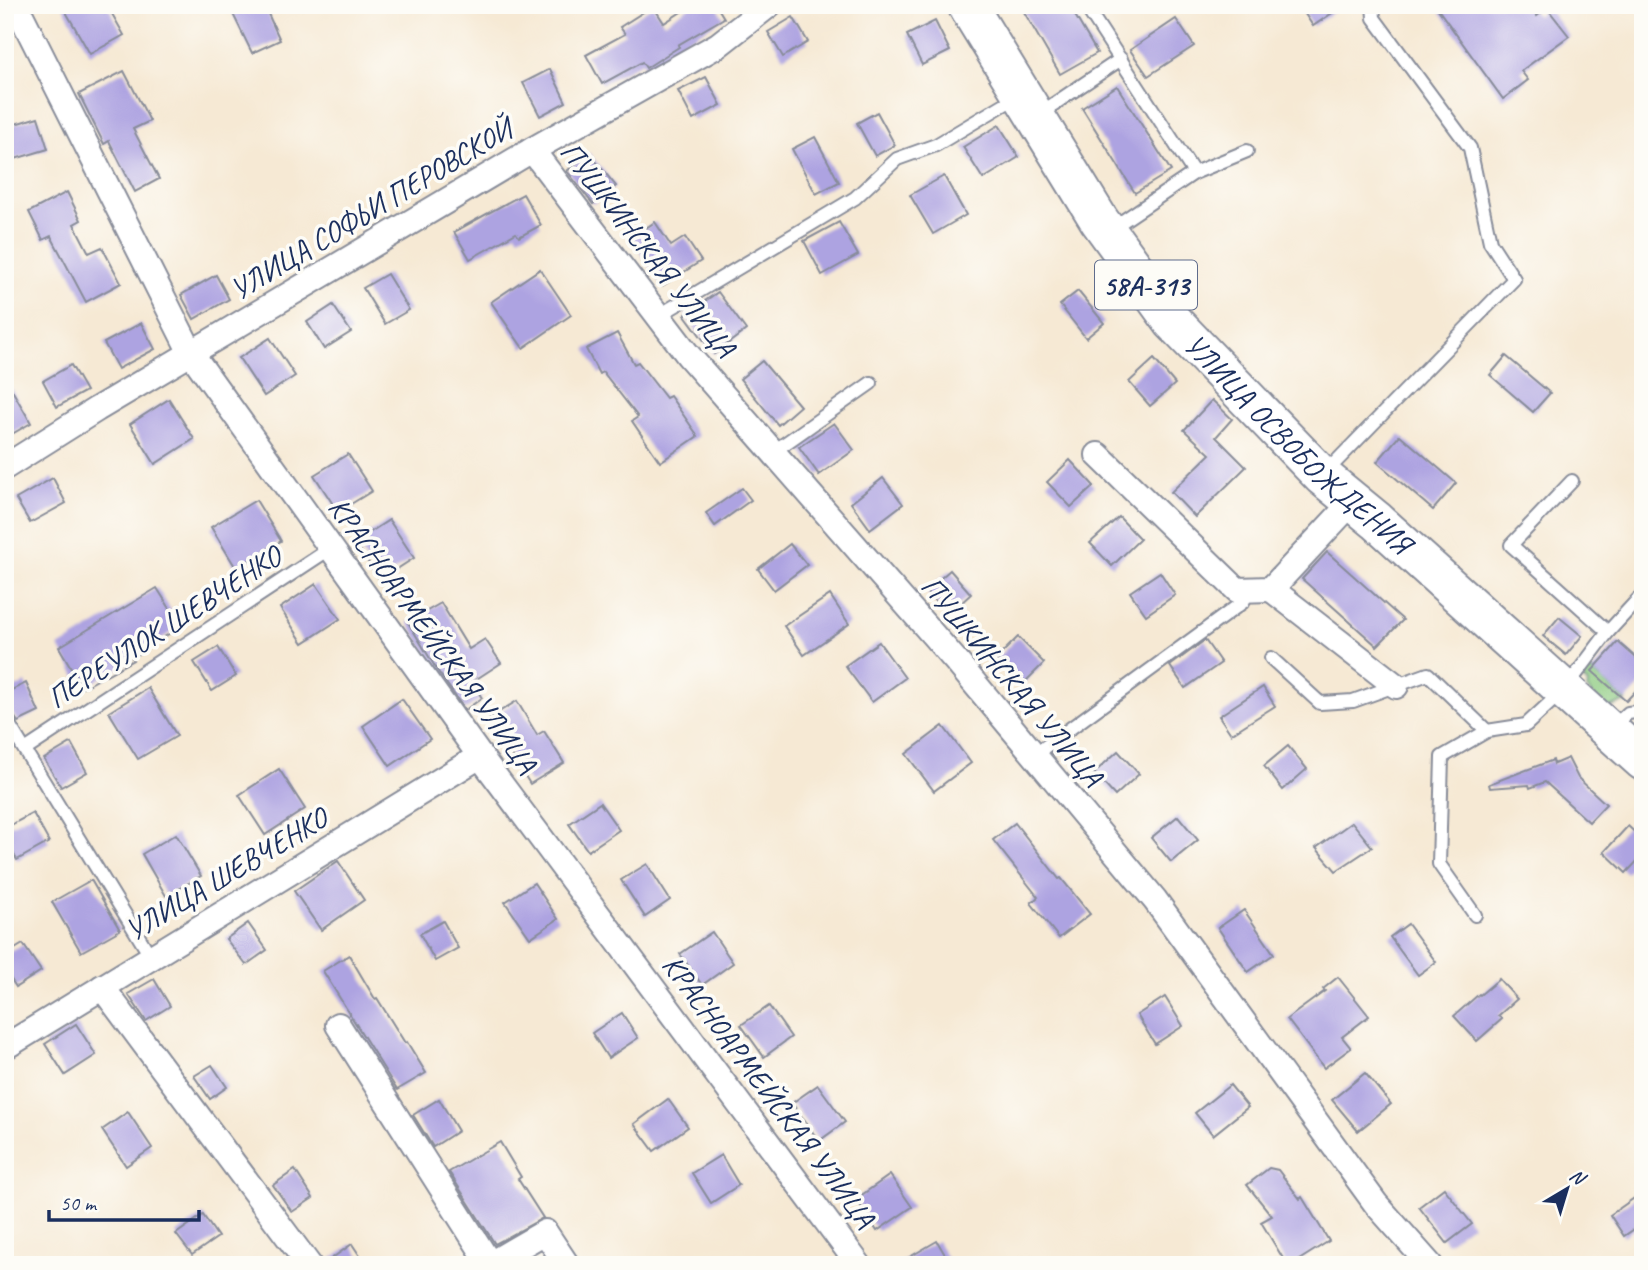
<svg xmlns="http://www.w3.org/2000/svg" width="1648" height="1270" font-family="Caveat,sans-serif">
  <style>
    .green { fill: #8dcb81; stroke: #547d70; stroke-width: 2 }
    .building { fill: #ada3e1 }
    .lines { fill: none; stroke-linecap: round; stroke-linejoin: round }
    .service-casing { stroke: #888c99; stroke-width: 16 }
    .minor-casing { stroke: #888c99; stroke-width: 28 }
    .primary-casing { stroke: #888c99; stroke-width: 42 }
    .service { stroke: #fff; stroke-width: 12 }
    .minor { stroke: #fff; stroke-width: 24 }
    .primary { stroke: #fff; stroke-width: 38 }
    .labels { text-anchor: middle; dominant-baseline: central; stroke-width: 7; stroke-linejoin: round; paint-order: stroke }
    .shield { fill: #fdfcf7; stroke: #5f6c8c; stroke-width: 2 }
    .shield-label { font-size: 28px; font-weight: bold; fill: #1b2f5e }
    .street-label { font-size: 30px; fill: #1b2f5e; stroke: #fdfcf7 }
  </style>
  <rect width="100%" height="100%" fill="#fdfcf7"/>
  <filter id="ink" filterUnits="userSpaceOnUse"><feTurbulence type="fractalNoise" baseFrequency=".0143" numOctaves="2"/><feDisplacementMap in="SourceGraphic" scale="14" xChannelSelector="R" yChannelSelector="G"/><feConvolveMatrix kernelMatrix="1 2 1 2 8 2 1 2 1" color-interpolation-filters="sRGB"/></filter>
  <filter id="wash" filterUnits="userSpaceOnUse"><feTurbulence type="fractalNoise" baseFrequency=".00686" numOctaves="4" result="noise"/><feDisplacementMap in="SourceGraphic" scale="28" xChannelSelector="R" yChannelSelector="G"/><feGaussianBlur stdDeviation="1.57" result="paint"/><feColorMatrix in="noise" values="0 0 0 0 0 0 0 0 0 0 0 0 0 0 0 0 0 1.4 0 .05"/><feComposite in="paint" operator="in"/></filter>
  <g filter="url(#wash)">
    <rect width="100%" height="100%" fill="#f6e9d4"/>
    <path class="green" d="M1592,671L1626,701L1605,710L1587,689L1588,684L1582,678L1585,673Z"/>
    <g id="blocks">
      <g class="building">
        <path d="M62,5H107L124,35L90,54Z"/>
        <path d="M251,5H264L280,40L252,53L233,14Z"/>
        <path d="M692,5H716L724,18L678,45L679,47L646,68L642,62L602,84L586,55L625,34L620,27L653,6L664,23Z"/>
        <path d="M1020,5H1069L1097,53L1060,74Z"/>
        <path d="M1299,5H1344L1313,26Z"/>
        <path d="M1435,5H1529L1537,16L1547,8L1569,36L1521,71L1528,80L1503,99Z"/>
        <path d="M793,17L808,42L783,57L768,32Z"/>
        <path d="M1176,19L1194,46L1148,76L1130,50Z"/>
        <path d="M935,21L950,51L922,65L907,35Z"/>
        <path d="M550,69L566,102L540,116L523,83Z"/>
        <path d="M124,71L150,121L133,129L159,179L135,192L109,141L104,144L79,94Z"/>
        <path d="M706,77L721,105L693,120L678,91Z"/>
        <path d="M1117,86L1171,171L1135,193L1082,108Z"/>
        <path d="M877,112L895,145L875,156L857,123Z"/>
        <path d="M38,117L48,149L5,162V127Z"/>
        <path d="M999,125L1019,157L983,179L963,147Z"/>
        <path d="M815,137L839,182L816,194L792,149Z"/>
        <path d="M589,153L616,186L593,204L567,171Z"/>
        <path d="M944,176L966,215L933,234L910,195Z"/>
        <path d="M67,192L81,220L74,224L89,253L102,247L121,283L86,302L51,236L43,240L29,212Z"/>
        <path d="M523,194L541,225L519,237L516,233L470,259L454,232Z"/>
        <path d="M655,222L671,246L685,237L701,261L662,286L631,238Z"/>
        <path d="M839,222L858,255L822,275L804,241Z"/>
        <path d="M540,269L571,315L523,348L491,302Z"/>
        <path d="M387,274L409,310L385,324L363,288Z"/>
        <path d="M216,275L229,299L194,319L181,295Z"/>
        <path d="M1078,291L1104,323L1086,338L1060,305Z"/>
        <path d="M718,292L746,330L714,354L685,315Z"/>
        <path d="M333,305L351,332L324,349L307,322Z"/>
        <path d="M141,323L155,349L118,369L104,343Z"/>
        <path d="M617,333L634,364L638,362L666,398L670,396L698,436L660,462L632,421L638,417L603,372L599,374L586,349Z"/>
        <path d="M270,338L295,376L264,396L239,358Z"/>
        <path d="M1506,356L1550,393L1533,412L1490,375Z"/>
        <path d="M1154,359L1175,384L1150,406L1129,382Z"/>
        <path d="M762,361L800,406L778,425L740,379Z"/>
        <path d="M71,365L86,391L57,407L43,381Z"/>
        <path d="M5,378L31,423L5,438Z"/>
        <path d="M169,399L194,439L155,464L130,424Z"/>
        <path d="M1212,400L1232,419L1216,437L1246,467L1195,517L1171,492L1210,454L1184,430Z"/>
        <path d="M834,423L854,450L819,475L799,447Z"/>
        <path d="M1400,435L1456,483L1433,510L1377,462Z"/>
        <path d="M348,454L372,491L338,512L314,475Z"/>
        <path d="M1070,460L1094,486L1071,507L1047,482Z"/>
        <path d="M53,478L66,503L30,523L16,499Z"/>
        <path d="M883,478L903,504L870,529L851,503Z"/>
        <path d="M742,488L751,500L715,526L706,513Z"/>
        <path d="M256,500L281,541L236,568L211,527Z"/>
        <path d="M1119,517L1140,539L1112,566L1090,543Z"/>
        <path d="M389,520L414,558L380,580L355,542Z"/>
        <path d="M790,544L807,565L774,590L758,569Z"/>
        <path d="M1327,552L1403,620L1377,646L1302,579Z"/>
        <path d="M950,570L971,594L948,615L926,591Z"/>
        <path d="M1160,572L1175,595L1146,615L1130,592Z"/>
        <path d="M316,584L340,619L303,643L280,608Z"/>
        <path d="M157,588L181,626L132,658L133,660L83,688L59,647Z"/>
        <path d="M830,595L849,624L804,655L784,626Z"/>
        <path d="M441,603L469,649L485,639L501,663L472,682L482,698L465,710L437,670L408,622Z"/>
        <path d="M1559,617L1582,636L1566,655L1543,636Z"/>
        <path d="M1018,637L1044,663L1022,685L996,659Z"/>
        <path d="M1205,640L1221,663L1185,688L1170,666Z"/>
        <path d="M879,642L905,678L872,702L845,666Z"/>
        <path d="M1618,642L1643,664V683L1626,701L1592,671Z"/>
        <path d="M218,647L236,676L212,691L194,662Z"/>
        <path d="M26,683L39,712L18,722L12,713L5,707V693Z"/>
        <path d="M1263,687L1275,706L1231,734L1219,716Z"/>
        <path d="M148,688L177,736L138,759L109,712Z"/>
        <path d="M402,699L430,739L390,766L363,726Z"/>
        <path d="M517,701L537,735L544,731L564,763L530,784L489,718Z"/>
        <path d="M943,726L971,763L934,791L906,754Z"/>
        <path d="M71,743L87,772L61,787L44,759Z"/>
        <path d="M1288,746L1307,769L1283,790L1264,766Z"/>
        <path d="M1118,751L1139,774L1115,796L1094,773Z"/>
        <path d="M1568,758L1578,778L1606,804L1589,822L1545,782L1530,788L1529,785L1490,788L1489,784L1553,760L1554,764Z"/>
        <path d="M279,769L305,809L265,835L239,795Z"/>
        <path d="M600,803L619,830L588,851L569,824Z"/>
        <path d="M33,813L49,842L17,860L5,839V828Z"/>
        <path d="M1178,816L1198,840L1171,862L1151,838Z"/>
        <path d="M1352,822L1372,847L1336,871L1316,848Z"/>
        <path d="M1015,823L1059,879L1061,878L1090,914L1059,938L1031,903L1038,897L993,840Z"/>
        <path d="M1628,826L1643,840V855L1626,873L1604,852Z"/>
        <path d="M176,834L201,876L166,896L142,854Z"/>
        <path d="M338,861L364,900L321,930L294,891Z"/>
        <path d="M647,864L670,900L645,917L621,880Z"/>
        <path d="M91,880L120,930L81,952L52,902Z"/>
        <path d="M534,883L558,919L530,938L505,902Z"/>
        <path d="M1244,910L1274,954L1248,972L1218,928Z"/>
        <path d="M443,921L458,948L435,961L420,934Z"/>
        <path d="M248,923L267,950L246,965L226,939Z"/>
        <path d="M1408,924L1436,962L1418,975L1390,937Z"/>
        <path d="M712,932L733,963L702,985L680,954Z"/>
        <path d="M23,944L41,971L16,987L5,970V955Z"/>
        <path d="M349,955L375,999L377,998L405,1043L407,1042L426,1073L397,1090L323,971Z"/>
        <path d="M1338,977L1369,1016L1342,1037L1351,1048L1324,1068L1287,1019L1325,991L1323,989Z"/>
        <path d="M154,979L170,1006L146,1021L128,994Z"/>
        <path d="M1499,979L1517,999L1498,1016L1502,1019L1477,1041L1454,1016L1479,994L1480,995Z"/>
        <path d="M1165,997L1183,1026L1155,1044L1137,1015Z"/>
        <path d="M769,1006L791,1037L764,1057L741,1025Z"/>
        <path d="M622,1013L638,1038L608,1058L592,1033Z"/>
        <path d="M76,1024L96,1055L65,1075L45,1044Z"/>
        <path d="M212,1065L227,1087L210,1099L194,1076Z"/>
        <path d="M1365,1073L1391,1104L1358,1131L1332,1100Z"/>
        <path d="M818,1085L845,1122L819,1141L792,1103Z"/>
        <path d="M1230,1085L1248,1107L1213,1135L1195,1113Z"/>
        <path d="M439,1099L458,1131L433,1147L413,1115Z"/>
        <path d="M668,1099L688,1127L654,1151L634,1124Z"/>
        <path d="M128,1112L152,1148L126,1166L102,1130Z"/>
        <path d="M500,1142L521,1177L518,1179L543,1218L495,1244L449,1172Z"/>
        <path d="M721,1155L739,1185L711,1203L692,1173Z"/>
        <path d="M1269,1168L1278,1170L1300,1199L1302,1197L1329,1241L1291,1265H1287L1261,1222L1272,1216L1247,1185Z"/>
        <path d="M295,1170L313,1198L292,1212L273,1185Z"/>
        <path d="M890,1175L912,1207L877,1231L856,1199Z"/>
        <path d="M1444,1188L1472,1224L1447,1243L1419,1207Z"/>
        <path d="M1643,1192V1223L1624,1236L1610,1215Z"/>
        <path d="M203,1215L218,1237L192,1255L176,1234Z"/>
        <path d="M937,1241L951,1265H896Z"/>
        <path d="M352,1244L366,1265H324V1264Z"/>
      </g>
    </g>
  </g>
  <g filter="url(#ink)">
    <use href="#blocks" fill-opacity="0" stroke="#888c99" stroke-width="2"/>
    <g class="lines">
      <defs>
        <g id="service">
          <path d="M1085,5L1194,173"/>
          <path d="M1039,114L1121,59"/>
          <path d="M1111,229L1194,173L1247,151"/>
          <path d="M658,316L855,198L897,159L936,145L1018,96"/>
          <path d="M773,452L871,383"/>
          <path d="M1325,473L1514,279L1490,242L1470,148L1374,18L1373,5"/>
          <path d="M1572,481L1511,545L1608,632"/>
          <path d="M1271,658L1320,703L1353,701L1428,674L1487,731L1526,725L1565,689L1608,632L1643,594"/>
          <path d="M5,718L151,957"/>
          <path d="M1611,729L1628,713L1643,711"/>
          <path d="M25,750L331,548"/>
          <path d="M1034,755L1243,602L1249,590"/>
          <path d="M1475,915L1439,864L1442,757L1487,731"/>
        </g>
        <g id="minor">
          <path d="M16,5L191,353L480,756L859,1265"/>
          <path d="M532,150L688,355L956,661L1155,900L1376,1204L1430,1265"/>
          <path d="M1098,455L1237,590L1271,589L1353,501"/>
          <path d="M5,467L97,409L532,150L718,45L769,5"/>
          <path d="M1271,589L1396,686"/>
          <path d="M102,987L309,1265"/>
          <path d="M338,1025L490,1264L545,1232L567,1265"/>
          <path d="M5,1047L480,756"/>
        </g>
        <g id="primary">
          <path id="s1" d="M967,5L1099,220L1173,322L1322,476L1377,521L1643,761"/>
        </g>
      </defs>
      <use href="#service" class="service-casing"/>
      <use href="#minor" class="minor-casing"/>
      <use href="#primary" class="primary-casing"/>
      <use href="#service" class="service"/>
      <use href="#minor" class="minor"/>
      <use href="#primary" class="primary"/>
    </g>
  </g>
  <g class="labels">
    <rect class="shield" x="1095" y="260.5" width="102" height="49" rx="5"/>
    <g class="shield-label">
      <text x="1146" y="285">58А-313</text>
    </g>
    <g class="street-label">
      <text transform="translate(371 209) rotate(-31)">УЛИЦА СОФЬИ ПЕРОВСКОЙ</text>
      <text transform="translate(648 249) rotate(52)">ПУШКИНСКАЯ УЛИЦА</text>
      <text stroke="none"><textPath href="#s1" startOffset="553">УЛИЦА ОСВОБОЖДЕНИЯ</textPath></text>
      <text transform="translate(164 627) rotate(-33)">ПЕРЕУЛОК ШЕВЧЕНКО</text>
      <text transform="translate(433 635) rotate(54)">КРАСНОАРМЕЙСКАЯ УЛИЦА</text>
      <text transform="translate(1012 681) rotate(50)">ПУШКИНСКАЯ УЛИЦА</text>
      <text transform="translate(226 874) rotate(-31)">УЛИЦА ШЕВЧЕНКО</text>
      <text transform="translate(769 1091) rotate(53)">КРАСНОАРМЕЙСКАЯ УЛИЦА</text>
    </g>
  </g>
  <rect width="1648" height="1270" fill="none" stroke="#fdfcf7" stroke-width="28"/>
  <g transform="translate(1567 1189) rotate(38)" stroke="#fdfcf7" stroke-width="5" paint-order="stroke">
  <path d="M0-5L12 26L0 18L-12 26Z" fill="#1b2f5e"/>
  <text y="-10" font-size="19" font-weight="bold" text-anchor="middle" fill="#1b2f5e">N</text>
  </g>
  <path d="M49 1210v10h150v-10" fill="none" stroke="#1b2f5e" stroke-width="3.5"/>
  <text x="60" y="1210" font-size="21" fill="#1b2f5e" stroke="#fdfcf7" stroke-width="5" paint-order="stroke">50 m</text>
</svg>
